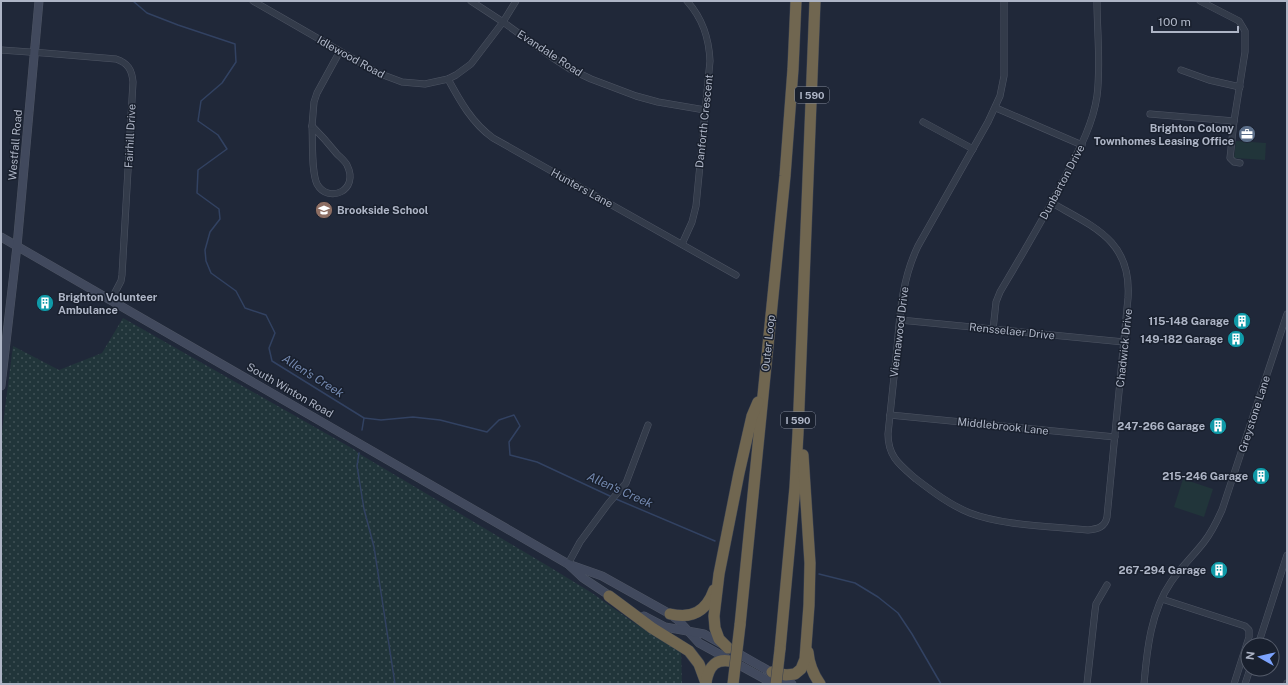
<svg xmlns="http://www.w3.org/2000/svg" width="1288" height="685" font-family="'Public Sans',sans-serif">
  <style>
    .grass { fill: url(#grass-dots) }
    .garden { fill: #21353a }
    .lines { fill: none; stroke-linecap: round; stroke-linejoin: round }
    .stream { stroke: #324262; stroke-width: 1.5 }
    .street-casing { stroke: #4e5564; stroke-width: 7 }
    .secondary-casing { stroke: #4e5564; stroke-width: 9 }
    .highway-casing { stroke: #3b4251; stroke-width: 12 }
    .street { stroke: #333b4a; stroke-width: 6 }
    .secondary { stroke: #41495d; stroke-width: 8 }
    .highway { stroke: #706650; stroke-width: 11 }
    .highway-bridge-casing { stroke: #3b4251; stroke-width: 12; stroke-linecap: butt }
    .highway-bridge { stroke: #706650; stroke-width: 11 }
    .labels { text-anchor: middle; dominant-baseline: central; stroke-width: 3; stroke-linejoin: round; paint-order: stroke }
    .shield { fill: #19202e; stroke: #818898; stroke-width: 1 }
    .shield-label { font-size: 10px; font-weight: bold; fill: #aeb5c6 }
    .street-label { font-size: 11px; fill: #aeb5c6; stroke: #19202e }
    .poi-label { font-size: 11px; font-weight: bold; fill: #aeb5c6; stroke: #19202e; text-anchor: end }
    .water-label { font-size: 12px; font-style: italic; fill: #7489b0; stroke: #19202e }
  </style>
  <defs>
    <pattern id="grass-dots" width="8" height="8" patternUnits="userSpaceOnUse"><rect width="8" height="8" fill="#21353a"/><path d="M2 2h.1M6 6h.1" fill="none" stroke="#3f5055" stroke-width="1.8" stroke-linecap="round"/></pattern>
  </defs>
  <rect width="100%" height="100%" fill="#202839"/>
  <path class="grass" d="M123,318L355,450L358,453L548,566L592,593L633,622L681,651L682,684H1V439L13,346L59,370L102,353Z"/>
  <g class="garden">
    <path d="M1236,141L1266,143L1265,160L1234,158Z"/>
    <path d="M1183,479L1213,489L1204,517L1174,507Z"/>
  </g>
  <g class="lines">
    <g class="stream">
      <path d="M133,1L147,13L178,25L235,44L236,62L222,83L201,101L198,121L218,135L227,149L198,170L197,193L219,209L220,219L210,232L205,250L206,261L211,273L236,291L245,308L266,315L275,333L269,348L272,361L364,418L381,420L413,417L440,420L487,432L499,420L514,415L520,426L509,442L510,455L537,462L612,497"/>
      <path d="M362,430L364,418"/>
      <path d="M359,453L357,466L364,509L374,547L395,684"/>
      <path d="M616,499L715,541"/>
      <path d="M819,574L855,583L878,597L898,613L912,634L941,684"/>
    </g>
    <defs>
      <g id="street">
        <path d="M253,1L378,73L402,82L425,84L448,79L456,75L471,64L503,22L516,1"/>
        <path d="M471,1L503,22L553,58L570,69L591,79L636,96L658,102L705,110"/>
        <path d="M1004,1V76L1000,96L988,122L918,246C902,279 900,313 897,348C894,377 891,406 888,434C888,457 900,465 916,479C933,492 950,505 970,513C1004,526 1052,526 1088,530C1098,529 1105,527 1107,517L1128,298C1132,241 1094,227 1052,203"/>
        <path d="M1200,1L1239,21L1245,31V52L1234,121L1230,158L1234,162L1240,163"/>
        <path d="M1,50L44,53L116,59C128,63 132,70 133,82L122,275L121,281L111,300"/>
        <path d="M1181,70L1209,80L1240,87"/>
        <path d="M448,79C460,101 472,123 493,138L736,275"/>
        <path d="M996,108L1082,145"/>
        <path d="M1150,114L1234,121"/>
        <path d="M923,122L973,149"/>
        <path d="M312,126C321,135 329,144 337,154C340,157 345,161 347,165C360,191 328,204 317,184C311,171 313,141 312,126Z"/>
        <path d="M312,126L314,102L317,93L340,51"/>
        <path d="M682,244L692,222L696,206L710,61C709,38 703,19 687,1"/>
        <path d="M900,320L1124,342"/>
        <path d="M993,330L996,302L1000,292C1023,253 1046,215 1066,175C1079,150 1093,124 1097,96C1101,66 1097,31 1097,1"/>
        <path d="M890,415L1115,437"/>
        <path d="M568,564L580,542L608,504L626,483L648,425"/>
        <path d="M1162,599L1245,626L1249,630V637L1234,684"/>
        <path d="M1258,645L1287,555"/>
        <path d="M1087,684L1095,611L1096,604L1107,585"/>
        <path d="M1144,684C1147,649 1151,611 1171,582C1181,567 1194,555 1204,542C1212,532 1217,521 1222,510L1287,314"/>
        <path d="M1245,684L1250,669"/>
        <path d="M1287,684V683"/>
      </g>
      <g id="secondary">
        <path d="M1,237L568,564L602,576L670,614L679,621L699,643L774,684"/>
        <path d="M1,386L17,246L39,1"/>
        <path d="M568,564L583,578L613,598"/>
        <path d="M644,616L665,627L704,634L722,644"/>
        <path d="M732,650L792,684"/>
      </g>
      <g id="highway">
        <path d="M609,596L652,628L689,651L699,664L706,683"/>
        <path d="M670,614C692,619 706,612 714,590"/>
        <path d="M740,625L785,176L793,69L796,1"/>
        <path d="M728,648L719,639L715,628L714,616L719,574L739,473L752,416L758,402"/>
        <path d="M780,649L795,487L798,433L815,1"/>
        <path d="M808,652C809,665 813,674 820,684"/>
        <path d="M772,672L786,675L795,674L801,669L805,659L809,605L810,563L803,455"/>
        <path d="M706,682C709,666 716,657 734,662"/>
      </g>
    </defs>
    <use href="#street" class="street-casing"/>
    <use href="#secondary" class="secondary-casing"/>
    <use href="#highway" class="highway-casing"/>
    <use href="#street" class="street"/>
    <use href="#secondary" class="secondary"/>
    <use href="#highway" class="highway"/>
    <defs>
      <g id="highway-bridge">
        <path d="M733,684L740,625"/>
        <path d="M776,684L780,649"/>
      </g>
    </defs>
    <use href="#highway-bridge" class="highway-bridge-casing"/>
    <use href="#highway-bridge" class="highway-bridge"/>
  </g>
  <defs>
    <symbol id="office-disc" viewBox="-11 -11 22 22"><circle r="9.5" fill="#5c6f8a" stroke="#19202e"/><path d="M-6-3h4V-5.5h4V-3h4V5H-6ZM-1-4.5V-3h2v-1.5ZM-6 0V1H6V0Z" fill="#fff"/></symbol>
    <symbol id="school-disc" viewBox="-11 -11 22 22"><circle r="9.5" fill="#8d6e63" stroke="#19202e"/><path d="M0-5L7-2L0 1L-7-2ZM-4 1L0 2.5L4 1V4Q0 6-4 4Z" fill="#fff"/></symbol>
    <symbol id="building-disc" viewBox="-11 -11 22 22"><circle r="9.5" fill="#0f9aa8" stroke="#19202e"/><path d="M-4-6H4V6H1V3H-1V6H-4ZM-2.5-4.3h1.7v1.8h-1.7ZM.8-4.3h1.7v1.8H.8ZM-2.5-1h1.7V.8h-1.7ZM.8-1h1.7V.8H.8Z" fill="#fff"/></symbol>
  </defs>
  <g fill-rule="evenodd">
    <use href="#office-disc" x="1237" y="124" width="20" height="20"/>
    <use href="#school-disc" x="314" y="200" width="20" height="20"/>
    <use href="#building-disc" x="35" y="293" width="20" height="20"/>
    <use href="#building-disc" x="1232" y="311" width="20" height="20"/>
    <use href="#building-disc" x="1226" y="329" width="20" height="20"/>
    <use href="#building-disc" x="1208" y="416" width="20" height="20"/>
    <use href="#building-disc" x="1251" y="466" width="20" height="20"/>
    <use href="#building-disc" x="1209" y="560" width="20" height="20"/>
  </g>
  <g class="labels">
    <g class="shield">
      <rect x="795" y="87" width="34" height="16" rx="3"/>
      <rect x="781" y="412" width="34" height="16" rx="3"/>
    </g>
    <g class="shield-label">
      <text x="812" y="95">I 590</text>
      <text x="798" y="420">I 590</text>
    </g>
    <g class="street-label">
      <text transform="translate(550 53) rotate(33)">Evandale Road</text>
      <text transform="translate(351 57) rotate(29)">Idlewood Road</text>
      <text transform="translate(704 121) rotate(-84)">Danforth Crescent</text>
      <text transform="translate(130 136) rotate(-87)">Fairhill Drive</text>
      <text transform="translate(15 145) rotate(-85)">Westfall Road</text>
      <text transform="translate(1062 182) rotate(-62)">Dunbarton Drive</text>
      <text transform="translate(582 188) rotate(29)">Hunters Lane</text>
      <text transform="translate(1012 331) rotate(6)">Rensselaer Drive</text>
      <text transform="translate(899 332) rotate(-83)">Viennawood Drive</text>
      <text transform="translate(768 343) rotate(-84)">Outer Loop</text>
      <text transform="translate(1124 348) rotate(-84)">Chadwick Drive</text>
      <text transform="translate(290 390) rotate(30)">South Winton Road</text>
      <text transform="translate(1254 414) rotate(-72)">Greystone Lane</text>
      <text transform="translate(1003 426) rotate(6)">Middlebrook Lane</text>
    </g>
    <g class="poi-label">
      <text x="1234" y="128">Brighton Colony<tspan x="1234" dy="13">Townhomes Leasing Office</tspan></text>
      <text x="337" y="210" text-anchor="start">Brookside School</text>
      <text x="58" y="297" text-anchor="start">Brighton Volunteer<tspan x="58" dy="13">Ambulance</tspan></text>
      <text x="1229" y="321">115-148 Garage</text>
      <text x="1223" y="339">149-182 Garage</text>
      <text x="1205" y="426">247-266 Garage</text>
      <text x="1248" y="476">215-246 Garage</text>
      <text x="1206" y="570">267-294 Garage</text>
    </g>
    <g class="water-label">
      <text transform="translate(313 376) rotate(32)">Allen's Creek</text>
      <text transform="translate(620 490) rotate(24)">Allen's Creek</text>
    </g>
  </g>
  <rect width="1288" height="685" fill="none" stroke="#aeb5c6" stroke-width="4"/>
  <g transform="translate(1260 657) rotate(278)"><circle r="19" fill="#19202e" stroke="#555c6b"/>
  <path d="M0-3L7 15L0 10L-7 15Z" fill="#7ca3fd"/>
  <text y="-6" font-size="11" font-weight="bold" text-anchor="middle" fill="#aeb5c6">N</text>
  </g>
  <path d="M1152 26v6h86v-6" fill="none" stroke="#aeb5c6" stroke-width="2"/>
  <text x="1158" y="26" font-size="12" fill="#aeb5c6" stroke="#19202e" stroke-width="3" paint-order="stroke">100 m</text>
</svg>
